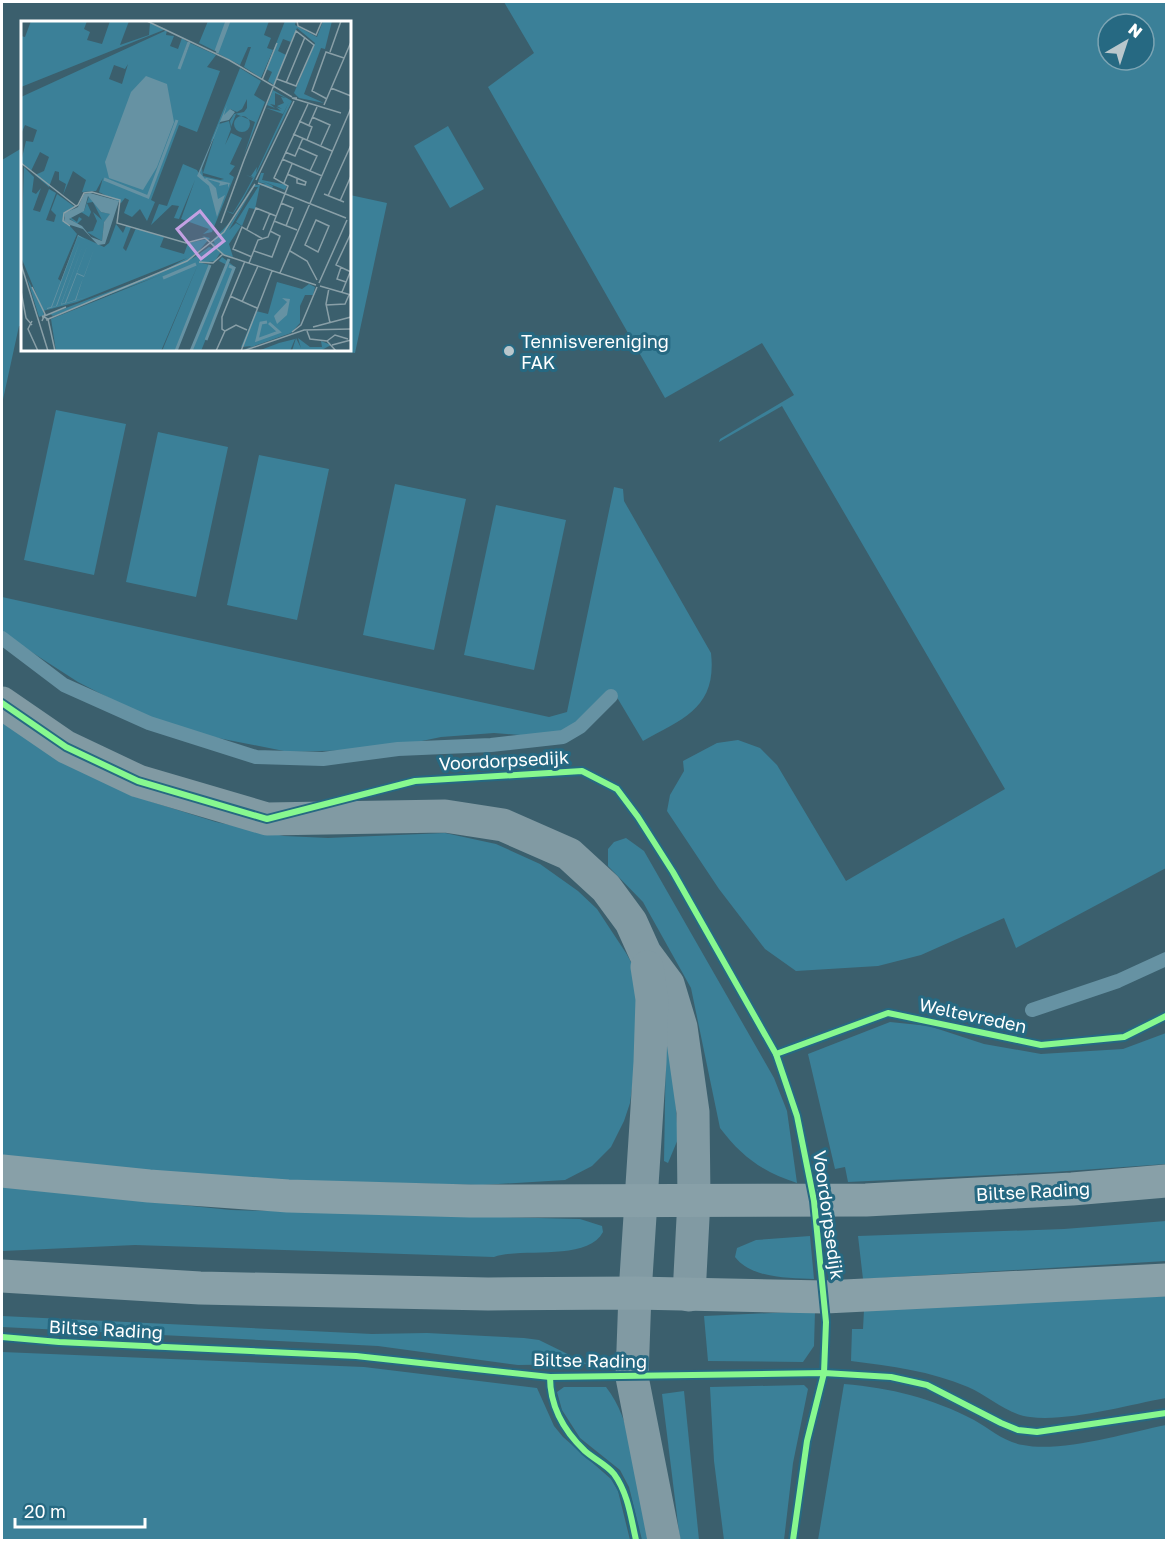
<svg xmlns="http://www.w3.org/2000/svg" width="1168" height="1542" font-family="'Golos Text',sans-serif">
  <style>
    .green { fill: #3b8098; fill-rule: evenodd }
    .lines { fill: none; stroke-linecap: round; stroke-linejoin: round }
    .stream { stroke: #6692a3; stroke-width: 14 }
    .street { stroke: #819aa3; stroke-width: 33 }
    .secondary { stroke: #88a0a8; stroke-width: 33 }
    .cycleway-casing { stroke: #266982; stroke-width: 10 }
    .cycleway { stroke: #87f88f; stroke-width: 6 }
    .poi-dot { fill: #bac7cc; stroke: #266982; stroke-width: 2 }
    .labels { text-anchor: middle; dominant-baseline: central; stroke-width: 6; stroke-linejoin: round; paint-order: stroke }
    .poi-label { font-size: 18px; fill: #fff; stroke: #266982; text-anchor: start }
    .street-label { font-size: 18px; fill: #fff; stroke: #266982 }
    .inset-river { fill: none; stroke: #6692a3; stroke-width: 3 }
    .inset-road { fill: none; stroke: #899fa7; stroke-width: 1.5 }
    .view { fill: #c4a0e2; fill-opacity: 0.15; stroke: #c4a0e2; stroke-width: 3 }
    .inset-edge { fill: none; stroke: #fff; stroke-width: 3 }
  </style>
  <rect width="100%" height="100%" fill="#3b5f6d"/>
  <g class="green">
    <path d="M504,2H1166V868L1016,948L1004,918L921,955L878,966L796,971L765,949L719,889L667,811L670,795L684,771L683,761L717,743L738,740L760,748L777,765L846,881L1005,789L782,406L719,442L720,439L794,395L762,343L665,398L488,87L534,53ZM1108,24H1144V60H1108Z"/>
    <path d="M448,126L484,189L450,208L414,146Z"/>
    <path d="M22,148V326H19L2,404V160Z"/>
    <path d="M350,195L387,203L355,353L337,350H350Z"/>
    <path d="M56,410L126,424L94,575L24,560Z"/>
    <path d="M158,432L228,447L196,597L126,582Z"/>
    <path d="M259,455L329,469L297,620L227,605Z"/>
    <path d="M395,484L466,499L434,650L363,635Z"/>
    <path d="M614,487L623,489L624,501L711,653C717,707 685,718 643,741L615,694L577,727L563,734L544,737L494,733L441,737L383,749L289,752L213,737L142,715L78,682L2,633V597L549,717L567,712Z"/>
    <path d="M496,505L566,520L534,670L464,655Z"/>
    <path d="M2,721L149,801L216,822L284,836L328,838L445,833L496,844L540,864L578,891L597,909L626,953L636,971L640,1030L630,1103L624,1121L611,1147L592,1166L565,1180L482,1185L271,1180L2,1159Z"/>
    <path d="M626,838L644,851L774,1078L787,1111L797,1183C763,1172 742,1157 720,1128L691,988L643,902L608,866V849L614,842Z"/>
    <path d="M890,1022L929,1026L984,1044L1041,1054L1123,1049L1166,1033V1164L1053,1172L848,1182L845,1167L835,1169L808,1054Z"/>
    <path d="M672,1045L678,1139L668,1163L664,1161L666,1046Z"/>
    <path d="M2,1187L231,1210L580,1219L602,1226L603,1232C587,1262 521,1247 494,1257L135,1245L2,1251Z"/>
    <path d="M1166,1221V1261L863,1279L858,1236L1064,1229Z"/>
    <path d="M810,1236L814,1279C790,1278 752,1279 735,1257L737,1248L756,1240Z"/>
    <path d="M1166,1296V1398C1128,1405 1067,1422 1030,1417C1006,1414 989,1396 968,1387C930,1371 892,1366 851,1361L852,1329H863L864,1310Z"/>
    <path d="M815,1311L814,1346L803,1362L708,1361L704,1316Z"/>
    <path d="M2,1316L372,1334L427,1333L524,1338L539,1340L588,1364L518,1365L378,1346L2,1327Z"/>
    <path d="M2,1352L364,1367L537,1388L554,1426L563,1437L611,1479L618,1491L630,1540H2Z"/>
    <path d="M844,1384C891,1388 932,1398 974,1420C990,1429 1004,1442 1023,1445C1060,1453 1127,1433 1166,1425V1540H818Z"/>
    <path d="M804,1385L808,1389L793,1463L784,1540H724L714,1461L710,1387Z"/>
    <path d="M564,1387H606C635,1423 640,1496 649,1540H642L629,1487L620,1470L580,1438L562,1410L557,1392Z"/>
    <path d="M684,1391L699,1540H680L662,1394Z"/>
  </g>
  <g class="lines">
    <g class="stream">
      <path d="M2,638L64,685L149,723L256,757L323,759L398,749L491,745L563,737L580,727L611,696"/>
      <path d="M1032,1010L1118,981L1166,959"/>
    </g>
    <g class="street">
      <path d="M2,703L66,747L138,781L267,819L445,816L503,825L569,854L606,888L631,922L645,953L668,984L681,1027L693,1112L694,1199L689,1295"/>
      <path d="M647,967L652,999L650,1062L635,1293L632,1377L664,1540"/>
    </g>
    <g class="secondary">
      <path d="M2,1171L149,1186L288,1196L470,1201L866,1200L1072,1189L1166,1181"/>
      <path d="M2,1276L200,1288L488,1294L635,1293L825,1297L1166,1280"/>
    </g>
    <defs>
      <g id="cycleway">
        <path d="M2,703L66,747L138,781L267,819L415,781L582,771L617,789L638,817L673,872L776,1054L797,1116L814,1201L826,1322L824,1373L807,1441L793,1540"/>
        <path d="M776,1054L888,1013L1041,1045L1124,1037L1166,1016"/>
        <path d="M2,1337L59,1342L356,1356L550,1377L824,1373L891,1377L927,1385L1001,1423L1018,1430L1037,1432L1166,1413"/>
        <path d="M550,1377C550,1406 564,1431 585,1451C594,1459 607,1465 614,1474C628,1493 631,1518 636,1540"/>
      </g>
    </defs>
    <use href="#cycleway" class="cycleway-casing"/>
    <use href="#cycleway" class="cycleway"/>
  </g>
  <circle class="poi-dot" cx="509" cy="351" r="6"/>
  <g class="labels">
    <g class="poi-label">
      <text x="521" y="341">Tennisvereniging<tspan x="521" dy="21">FAK</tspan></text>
    </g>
    <g class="street-label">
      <text transform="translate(504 760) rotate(-3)">Voordorpsedijk</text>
      <text transform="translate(973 1015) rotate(12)">Weltevreden</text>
      <text transform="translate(1033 1191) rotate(-3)">Biltse Rading</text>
      <text transform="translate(829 1215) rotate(82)">Voordorpsedijk</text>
      <text transform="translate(106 1329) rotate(3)">Biltse Rading</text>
      <text transform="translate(590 1360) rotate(1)">Biltse Rading</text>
    </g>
  </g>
  <g transform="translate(21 21)">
    <rect width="330" height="330" fill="#3b5f6d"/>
    <path d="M10,0H66L63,8L69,11L66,19L81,23L89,0H108L99,24L128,14L129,2L145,8L0,66V15L4,16ZM187,0H207L196,31L178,22ZM208,0H248L243,14L250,17L246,27L252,29L240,57L223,46L230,26H227L219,44L196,32ZM264,0H275L274,4L296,16L302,0H311L304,28L300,27L283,73L303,82L278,77L273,72L294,22L276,7L270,21L262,18L257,30L265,34L253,64L247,60L251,51L245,48ZM146,9L145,14L153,15L149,25L157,28L161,17L168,22L165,33L169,22L195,34L186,46L199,50L176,111L158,104L130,179L134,181L126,200L119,188L111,196L103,192L108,179L104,177L100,182L78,171L82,157L75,170L61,171L65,159L52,150L42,174L45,163L38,159V151L34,150L28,166L14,154L23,150L28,136L19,131L10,150L0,141L5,120L12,121L16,109L4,104L0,113V76ZM107,43L101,63L88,58L93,44L104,48ZM219,47L240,60L233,74L244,81L223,134L234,101L215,93L210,106L209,100L213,93L223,91L226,87V78L221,88L216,91L209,88L198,103L208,100L210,108L204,124L210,112L221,117L209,143L214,145L208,153L213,156L191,211L182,213L188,208L160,198L174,159L158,198L153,197L158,185L151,184L130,204L138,183L146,185L162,143L176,149L180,156L179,152L181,147L182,155L199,159L203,158L182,152L193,117L189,122ZM252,69L271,80L233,158L222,178L212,193L205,190L212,192L224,172L232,157L225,154L234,157L230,155L236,146L235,152L268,81L262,93L245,87L260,90L255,86L261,88L256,85L263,82L260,76L265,77L254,72V84L249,83L254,87L246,84ZM213 103a8 8 0 1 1 16 0a8 8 0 1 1-16 0ZM3,146L13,156L11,171L15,173L20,167L12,189L19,191L28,168L35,172L25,199L33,201L35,194L30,189L36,173L54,186L42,197L56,213L37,258L40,260L57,214L83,226L88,222L95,203L102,212L105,205L110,206L102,227L105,230L115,207L143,216L139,226L163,233L167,222L186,218L181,215L189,217L171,238L188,226L192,227L190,221L194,223L192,219L210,200L205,210L234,164L245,163L237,161L240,152H243L241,159L266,164L264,169L241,160L252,165L251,168L239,164L234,188L228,187L221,205L215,201L237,166H233L208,209L215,202L220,205L208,223L212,236L199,232L194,240L181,242L189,244L155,330H141L178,241L140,330H35L30,298L142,253L32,295L29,293L140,251L166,237L56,281L22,290L23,294L18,296L6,257L19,282L0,236ZM68,175L80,191L90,193L83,201L81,220L66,211L72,210L76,200L72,191L81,199L72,181L66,182L70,191L68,196L60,191L49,196L56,201L58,196L61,198L56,203L48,197L49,194L55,191L63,190ZM201,236L214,246L180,330H170L206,244L198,240ZM256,261L281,268L288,263L294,266L292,274H284L279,285V302L270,312L222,329L231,325L220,326L235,290L247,293ZM275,317L280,327L277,317L289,326H301L300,320L310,324L299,330H271ZM274,318L269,330H237L258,322Z" fill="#3b8098" fill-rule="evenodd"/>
    <path d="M125,55L146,63L153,101L136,146L122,169L88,157L84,141L110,71ZM206,84L203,94L209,88L214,91L208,99L199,101L179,152L184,158L185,157L209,162L207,167V163L198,165L199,162L186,158L195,167L197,178L204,174L196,196L188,165L176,155ZM69,172L98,180L84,223L77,224L62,208L43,202L44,192L57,186L63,173ZM67,175L80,191L89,193L83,201L81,220L70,216L61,205L48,198L63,190ZM55,210L26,287L30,286L55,220L57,214L65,219L57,215L31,286L35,285L59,220L36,285L40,284L63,221L40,283L44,282L67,223L56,252L63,255L73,228L63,256L56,253L45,282L54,279L62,257L55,279L66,276L26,288V287ZM261,277L269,278L266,294L256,303L253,295L266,281Z" fill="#6692a3" fill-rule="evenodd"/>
    <path class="inset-river" d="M195,30L206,0M196,32L208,0M158,48L168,21M83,158L127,176L156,99M142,257L175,243M246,301L240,302L236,319L258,311L248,302M185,319L213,247L208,245M155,330L189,244M170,330L208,238"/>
    <path class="inset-road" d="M126,0L208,39L271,76M276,0L277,5L295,14L301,0M309,31L320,0M241,59L256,22M265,62L284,16M310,67L330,75M276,77H271L320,92M306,78L291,70L305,31L323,37M303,84L330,21M291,96L309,104L300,124M278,100L291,106L286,119M288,104L296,86M272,113L311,130M278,127L296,135L289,150M264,131L274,135L282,117M261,138L301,155M0,142L55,185M266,153L285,161L284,164L276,162V157M235,159L273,80M237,162L325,197M263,162L271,143M303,173L323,181M307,175L330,124M319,180L330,155M260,182L272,187L265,205M295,199L308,205L297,231L284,224ZM253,200L276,209M200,202L223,139L259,49L275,10L293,24L275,65L256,58M49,205L42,200L43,192L57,184L63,172L71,171L99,179L96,202L165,222L184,217M226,208L235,187L255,195M242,209L249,192M330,212L315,244L330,251M184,217L203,234L295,264M233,230L251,236L259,215L249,210M269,230L286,240L296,259M231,236L212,228L221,206L242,218M224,240L201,296V308L204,310L215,304L226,309M178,241L192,242L202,233M228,242L237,219L247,216L267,165L253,157L287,83M0,243L27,330M320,246L316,258L325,261M259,252L330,87M298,262L326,199M299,265L330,274M11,266L24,293L21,300M308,267L305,283L309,302M0,270L5,297L11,304M321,271L330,249M209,275L236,287M221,281L237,245M305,284L324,283L328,274M21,295L27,298L34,330M21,296L45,286M25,299L166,240L203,211L234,163M11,300L7,308L17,330M292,306L330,296M286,310L289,318L306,320L315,330M271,311L280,304L296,266M306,320L314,314L327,318M311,324L330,319M195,330L204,310M220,330L251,250M222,330L283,309L330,308"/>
    <path class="view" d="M179,190L203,220L180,238L156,208Z"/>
    <rect width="330" height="330" class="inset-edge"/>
  </g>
  <rect width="1168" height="1542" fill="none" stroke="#ffffff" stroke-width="6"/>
  <g transform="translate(1126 42) rotate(39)"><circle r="28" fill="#266982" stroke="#7da5b4" stroke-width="1.5"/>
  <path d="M0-4.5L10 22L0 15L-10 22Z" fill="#bac7cc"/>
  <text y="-9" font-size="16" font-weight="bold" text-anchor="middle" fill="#ffffff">N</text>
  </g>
  <path d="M15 1518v9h130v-9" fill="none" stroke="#ffffff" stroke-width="3"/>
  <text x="24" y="1518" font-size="18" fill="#ffffff" stroke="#266982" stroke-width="4.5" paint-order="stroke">20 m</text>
</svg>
